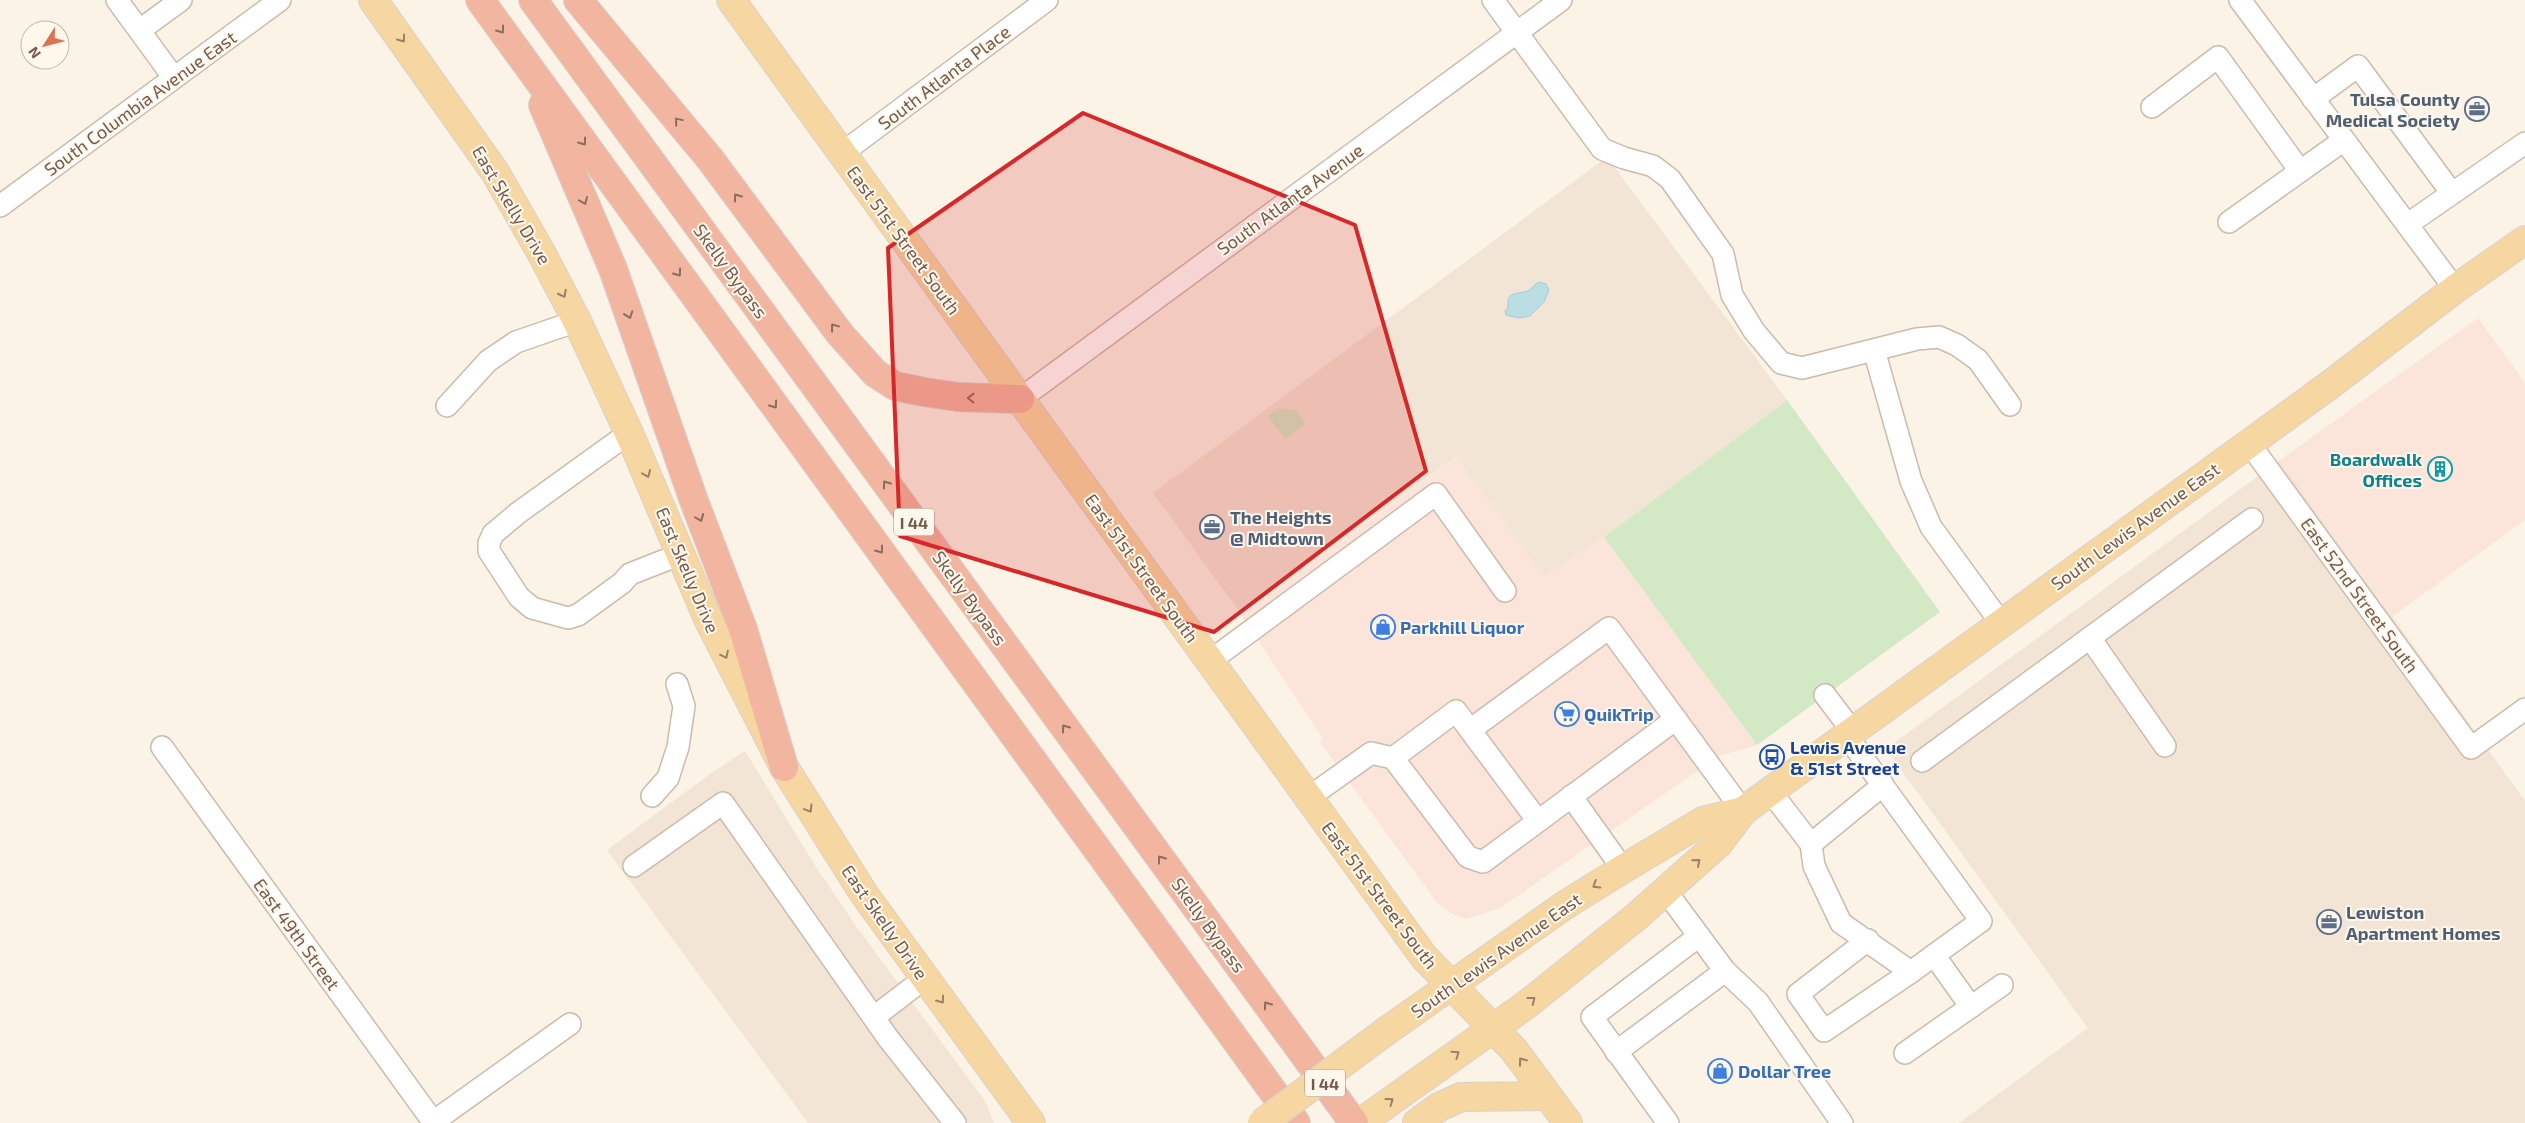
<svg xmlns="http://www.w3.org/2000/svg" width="2525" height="1123" font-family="'Exo 2',sans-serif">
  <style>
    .residential { fill: #f2e5d5 }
    .commercial { fill: #fbe4da }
    .green { fill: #d3e8c5 }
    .water { fill: #bbdee4; stroke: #a2cdd5 }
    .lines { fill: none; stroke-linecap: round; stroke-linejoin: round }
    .minor-casing { stroke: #ccbbad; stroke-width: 24 }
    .major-casing { stroke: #d8d1cd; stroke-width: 30 }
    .highway-casing { stroke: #d8d1cd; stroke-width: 30 }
    .minor { stroke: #fff; stroke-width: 21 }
    .major { stroke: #f6d7a2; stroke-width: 28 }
    .highway { stroke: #f2b5a0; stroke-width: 28 }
    .major-bridge-casing { stroke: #d8d1cd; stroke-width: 30; stroke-linecap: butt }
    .major-bridge { stroke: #f6d7a2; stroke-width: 28 }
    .oneway { stroke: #8c6c5d }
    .oneway2 { stroke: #9a8066 }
    .marked { fill: #d62828; fill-opacity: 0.2; stroke: #d62828; stroke-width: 4; stroke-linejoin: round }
    .labels { text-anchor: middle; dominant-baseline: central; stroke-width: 4; stroke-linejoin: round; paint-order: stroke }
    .shield { fill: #fef7ec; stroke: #9d897c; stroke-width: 1 }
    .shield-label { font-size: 16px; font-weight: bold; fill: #735a4c }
    .street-label { font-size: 18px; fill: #735a4c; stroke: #fef7ec }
    .service-label { font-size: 18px; font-weight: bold; fill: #4e5e75; stroke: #fef7ec; text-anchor: start }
    .culture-label { font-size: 18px; font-weight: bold; fill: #0d838f; stroke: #fef7ec; text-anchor: end }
    .shop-label { font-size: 18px; font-weight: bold; fill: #366cbe; stroke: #fef7ec; text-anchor: start }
    .transit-label { font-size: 18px; font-weight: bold; fill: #164399; stroke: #fef7ec; text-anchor: start }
  </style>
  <rect width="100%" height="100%" fill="#fbf3e6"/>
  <g class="residential">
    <path d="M1607,157L1787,400L1604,537L1544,577L1456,457L1241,614L1153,493Z"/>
    <path d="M2280,460L2525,801V1123H1959L2088,1028L1886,749Z"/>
    <path d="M745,751L814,864L856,926L985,1101L994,1123H808L607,850L710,774Z"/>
  </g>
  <g class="commercial">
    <path d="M2478,318L2525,383V520L2393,616L2280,460Z"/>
    <path d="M1457,457L1544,577L1604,537L1757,745L1719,756L1500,908L1466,919L1450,913L1438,904L1320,742L1323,739L1241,614Z"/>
  </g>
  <g class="green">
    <path d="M1787,400L1940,612L1757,745L1604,537Z"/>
    <path d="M1279,408L1296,410L1306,424L1285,439L1268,416Z"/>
  </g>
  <path class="water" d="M1539,282L1546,284L1549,290L1544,302L1530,316L1519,318L1506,315L1505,311L1508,308C1506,288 1520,296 1529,290C1534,287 1534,284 1539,282Z"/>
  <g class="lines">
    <defs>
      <g id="minor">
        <path d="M117,0L174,78"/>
        <path d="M1493,0L1602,149L1624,158L1653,166L1670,179L1723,254L1732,295L1754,331L1781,363L1802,368L1917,339L1939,337L1957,345L1978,360L2010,405"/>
        <path d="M2240,0L2455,289"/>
        <path d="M140,30L181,0"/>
        <path d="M2313,99L2358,66L2451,192"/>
        <path d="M2152,107L2218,57L2300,171"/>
        <path d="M841,154L1047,0"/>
        <path d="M0,206L280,0"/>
        <path d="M2229,222L2344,140"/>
        <path d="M2408,224L2525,143"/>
        <path d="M1874,350L1911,481L1931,527L2001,623"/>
        <path d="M1020,399L1561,0"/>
        <path d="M447,406L488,361L516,342L577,321"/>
        <path d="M629,433L518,513L493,534L489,543V551L519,597L532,608L568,618L578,615L622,583L630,574L681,554"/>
        <path d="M2249,443L2471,748L2525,709"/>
        <path d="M2090,638L2165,746"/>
        <path d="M1210,661L1436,494L1505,591"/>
        <path d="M1825,695L1853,732"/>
        <path d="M1470,730L1538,821"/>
        <path d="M162,747L434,1123"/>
        <path d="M1393,758L1468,857L1483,862L1676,719"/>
        <path d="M1922,761L2252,519"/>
        <path d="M1770,791L1811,844L1814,866L1841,923L1911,972L1981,921L1847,736"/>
        <path d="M652,796L668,778L678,747L684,706L677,684"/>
        <path d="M1571,796L1623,869"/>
        <path d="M1308,798L1371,753L1393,758L1456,711L1470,730L1609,628L1743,811"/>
        <path d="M1811,844L1883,785"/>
        <path d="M634,866L723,803L888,1038L955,1123"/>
        <path d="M1665,890L1725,971L1758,1002L1842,1123"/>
        <path d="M1868,940L1798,994L1824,1031L1911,972"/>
        <path d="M1934,955L1971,1007"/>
        <path d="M874,1017L925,978"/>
        <path d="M1616,1052L1725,971"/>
        <path d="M1905,1053L2002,985"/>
        <path d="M433,1122L570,1024"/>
        <path d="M1668,1123L1592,1017L1699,936"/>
      </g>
      <g id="major">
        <path d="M373,0L495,172L543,256L577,321L629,433L708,619L784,767L864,894L1031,1123"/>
        <path d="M731,0L1424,957L1514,1050L1568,1123"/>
        <path d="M1385,1032L1565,905L1623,869L1703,821L1743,811"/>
        <path d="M1360,1123L1526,1005L1636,917L1719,843L1743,811L2331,384L2455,289L2525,240"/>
        <path d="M1417,1123L1439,1107L1461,1097L1548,1096"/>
      </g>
      <g id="highway">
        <path d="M480,0L1296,1123"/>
        <path d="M533,0L1354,1123"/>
        <path d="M578,0L710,159L840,334L875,373L895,386L924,392L958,397L1020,399"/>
        <path d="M543,105L613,269L694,501L743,629L784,767"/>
      </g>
    </defs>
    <use href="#minor" class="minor-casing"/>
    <use href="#major" class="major-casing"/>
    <use href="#highway" class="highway-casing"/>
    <use href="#minor" class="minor"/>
    <use href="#major" class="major"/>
    <use href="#highway" class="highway"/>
    <defs>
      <path id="major-bridge" d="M1262,1123L1385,1032"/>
    </defs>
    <use href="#major-bridge" class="major-bridge-casing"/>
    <use href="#major-bridge" class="major-bridge"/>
  </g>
  <defs><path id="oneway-chevron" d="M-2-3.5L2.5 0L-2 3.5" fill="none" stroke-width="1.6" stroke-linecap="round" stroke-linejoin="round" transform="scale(1.25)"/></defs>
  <g class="oneway">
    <use href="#oneway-chevron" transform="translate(501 30) rotate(54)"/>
    <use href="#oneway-chevron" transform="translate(678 121) rotate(-130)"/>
    <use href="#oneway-chevron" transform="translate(583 142) rotate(54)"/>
    <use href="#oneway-chevron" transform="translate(737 197) rotate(-126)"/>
    <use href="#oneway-chevron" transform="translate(584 201) rotate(67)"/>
    <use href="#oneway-chevron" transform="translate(678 273) rotate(54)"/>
    <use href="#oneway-chevron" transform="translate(629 315) rotate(71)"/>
    <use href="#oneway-chevron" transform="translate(834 327) rotate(-127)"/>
    <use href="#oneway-chevron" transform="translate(971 398) rotate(-179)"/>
    <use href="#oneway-chevron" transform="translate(774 405) rotate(54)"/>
    <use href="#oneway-chevron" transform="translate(886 484) rotate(-126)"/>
    <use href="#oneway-chevron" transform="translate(700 518) rotate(69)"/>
    <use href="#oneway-chevron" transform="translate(880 550) rotate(54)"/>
    <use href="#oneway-chevron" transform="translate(1065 728) rotate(-126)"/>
    <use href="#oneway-chevron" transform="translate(1161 859) rotate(-126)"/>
    <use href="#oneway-chevron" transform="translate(1267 1005) rotate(-126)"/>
  </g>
  <g class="oneway2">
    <use href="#oneway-chevron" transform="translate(402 39) rotate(54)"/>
    <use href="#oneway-chevron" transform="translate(563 294) rotate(63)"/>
    <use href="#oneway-chevron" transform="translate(647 474) rotate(67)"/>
    <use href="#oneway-chevron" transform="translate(725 655) rotate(64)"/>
    <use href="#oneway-chevron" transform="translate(809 809) rotate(59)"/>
    <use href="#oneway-chevron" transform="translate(1697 862) rotate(-41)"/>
    <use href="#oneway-chevron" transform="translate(1596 885) rotate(148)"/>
    <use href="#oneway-chevron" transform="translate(941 1000) rotate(54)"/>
    <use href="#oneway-chevron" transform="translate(1532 1000) rotate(-38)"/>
    <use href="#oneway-chevron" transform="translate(1456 1054) rotate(-35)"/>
    <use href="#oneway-chevron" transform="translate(1522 1061) rotate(-127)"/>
    <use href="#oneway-chevron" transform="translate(1390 1101) rotate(-36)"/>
  </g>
  <path class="marked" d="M1083,113L1355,225L1426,471L1214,632L900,536L888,248Z"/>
  <defs>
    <symbol id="office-ring" viewBox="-11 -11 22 22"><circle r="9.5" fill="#fef7ec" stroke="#5c6f8a" stroke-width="1.5"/><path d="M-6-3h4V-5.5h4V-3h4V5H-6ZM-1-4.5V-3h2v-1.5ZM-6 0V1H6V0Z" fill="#5c6f8a"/></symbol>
    <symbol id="building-ring" viewBox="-11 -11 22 22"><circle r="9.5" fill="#fef7ec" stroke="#0f9aa8" stroke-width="1.5"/><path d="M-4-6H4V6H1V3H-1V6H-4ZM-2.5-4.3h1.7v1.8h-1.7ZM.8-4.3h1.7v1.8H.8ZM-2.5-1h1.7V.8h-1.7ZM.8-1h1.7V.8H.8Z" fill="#0f9aa8"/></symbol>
    <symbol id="shop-ring" viewBox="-11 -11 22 22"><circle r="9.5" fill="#fef7ec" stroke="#3f7fe0" stroke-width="1.5"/><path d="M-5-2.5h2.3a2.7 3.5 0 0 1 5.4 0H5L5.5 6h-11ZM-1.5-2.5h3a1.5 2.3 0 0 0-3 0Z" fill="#3f7fe0"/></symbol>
    <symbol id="supermarket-ring" viewBox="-11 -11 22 22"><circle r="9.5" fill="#fef7ec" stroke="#3f7fe0" stroke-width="1.5"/><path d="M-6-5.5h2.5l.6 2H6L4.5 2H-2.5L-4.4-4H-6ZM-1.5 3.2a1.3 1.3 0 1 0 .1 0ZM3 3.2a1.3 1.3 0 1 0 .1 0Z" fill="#3f7fe0"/></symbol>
    <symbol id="bus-ring" viewBox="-11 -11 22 22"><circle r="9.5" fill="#fef7ec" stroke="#1a4fb4" stroke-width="1.5"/><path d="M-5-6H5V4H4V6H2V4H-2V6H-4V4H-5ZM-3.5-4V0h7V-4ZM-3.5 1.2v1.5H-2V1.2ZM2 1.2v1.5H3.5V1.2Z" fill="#1a4fb4"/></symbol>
  </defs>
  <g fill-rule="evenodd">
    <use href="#office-ring" x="2463" y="95" width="28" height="28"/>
    <use href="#building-ring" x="2426" y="455" width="28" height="28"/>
    <use href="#office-ring" x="1198" y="513" width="28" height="28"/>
    <use href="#shop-ring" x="1369" y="613" width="28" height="28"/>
    <use href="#supermarket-ring" x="1553" y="700" width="28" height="28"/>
    <use href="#bus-ring" x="1758" y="743" width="28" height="28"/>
    <use href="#office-ring" x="2315" y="908" width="28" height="28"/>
    <use href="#shop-ring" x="1706" y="1057" width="28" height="28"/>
  </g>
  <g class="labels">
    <g class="shield">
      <rect x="894" y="508.5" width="40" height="27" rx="4"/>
      <rect x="1305" y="1069.5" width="40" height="27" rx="4"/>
    </g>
    <g class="shield-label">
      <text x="914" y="522">I 44</text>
      <text x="1325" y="1083">I 44</text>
    </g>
    <g class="street-label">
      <text transform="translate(944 77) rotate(-37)">South Atlanta Place</text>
      <text transform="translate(140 103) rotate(-36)">South Columbia Avenue East</text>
      <text transform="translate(1290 199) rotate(-36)">South Atlanta Avenue</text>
      <text transform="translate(512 205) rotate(59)">East Skelly Drive</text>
      <text transform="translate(904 240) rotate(54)">East 51st Street South</text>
      <text transform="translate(731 271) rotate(54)">Skelly Bypass</text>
      <text transform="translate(2135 526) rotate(-36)">South Lewis Avenue East</text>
      <text transform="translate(1142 568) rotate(54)">East 51st Street South</text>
      <text transform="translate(688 570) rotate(67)">East Skelly Drive</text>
      <text transform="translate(2360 595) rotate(54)">East 52nd Street South</text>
      <text transform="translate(970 598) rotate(54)">Skelly Bypass</text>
      <text transform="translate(1380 895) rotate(53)">East 51st Street South</text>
      <text transform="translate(885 922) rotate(55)">East Skelly Drive</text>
      <text transform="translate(1209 925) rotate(54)">Skelly Bypass</text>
      <text transform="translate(297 934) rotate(54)">East 49th Street</text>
      <text transform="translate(1496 955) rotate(-35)">South Lewis Avenue East</text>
    </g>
    <g class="service-label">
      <text x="2460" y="99" text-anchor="end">Tulsa County<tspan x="2460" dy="21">Medical Society</tspan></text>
      <text x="1230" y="517">The Heights<tspan x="1230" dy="21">@ Midtown</tspan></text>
      <text x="2346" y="912">Lewiston<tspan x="2346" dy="21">Apartment Homes</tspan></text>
    </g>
    <g class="culture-label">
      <text x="2422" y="459">Boardwalk<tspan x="2422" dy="21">Offices</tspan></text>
    </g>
    <g class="shop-label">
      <text x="1400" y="627">Parkhill Liquor</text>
      <text x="1584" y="714">QuikTrip</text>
      <text x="1738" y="1071">Dollar Tree</text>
    </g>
    <g class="transit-label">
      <text x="1790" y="747">Lewis Avenue<tspan x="1790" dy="21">&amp; 51st Street</tspan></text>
    </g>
  </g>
  <g transform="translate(45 45) rotate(234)"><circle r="24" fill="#fef7ec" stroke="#c6b8ac"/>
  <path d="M0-4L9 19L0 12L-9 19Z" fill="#de7152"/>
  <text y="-8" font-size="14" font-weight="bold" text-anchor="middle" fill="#735a4c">N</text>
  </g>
</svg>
